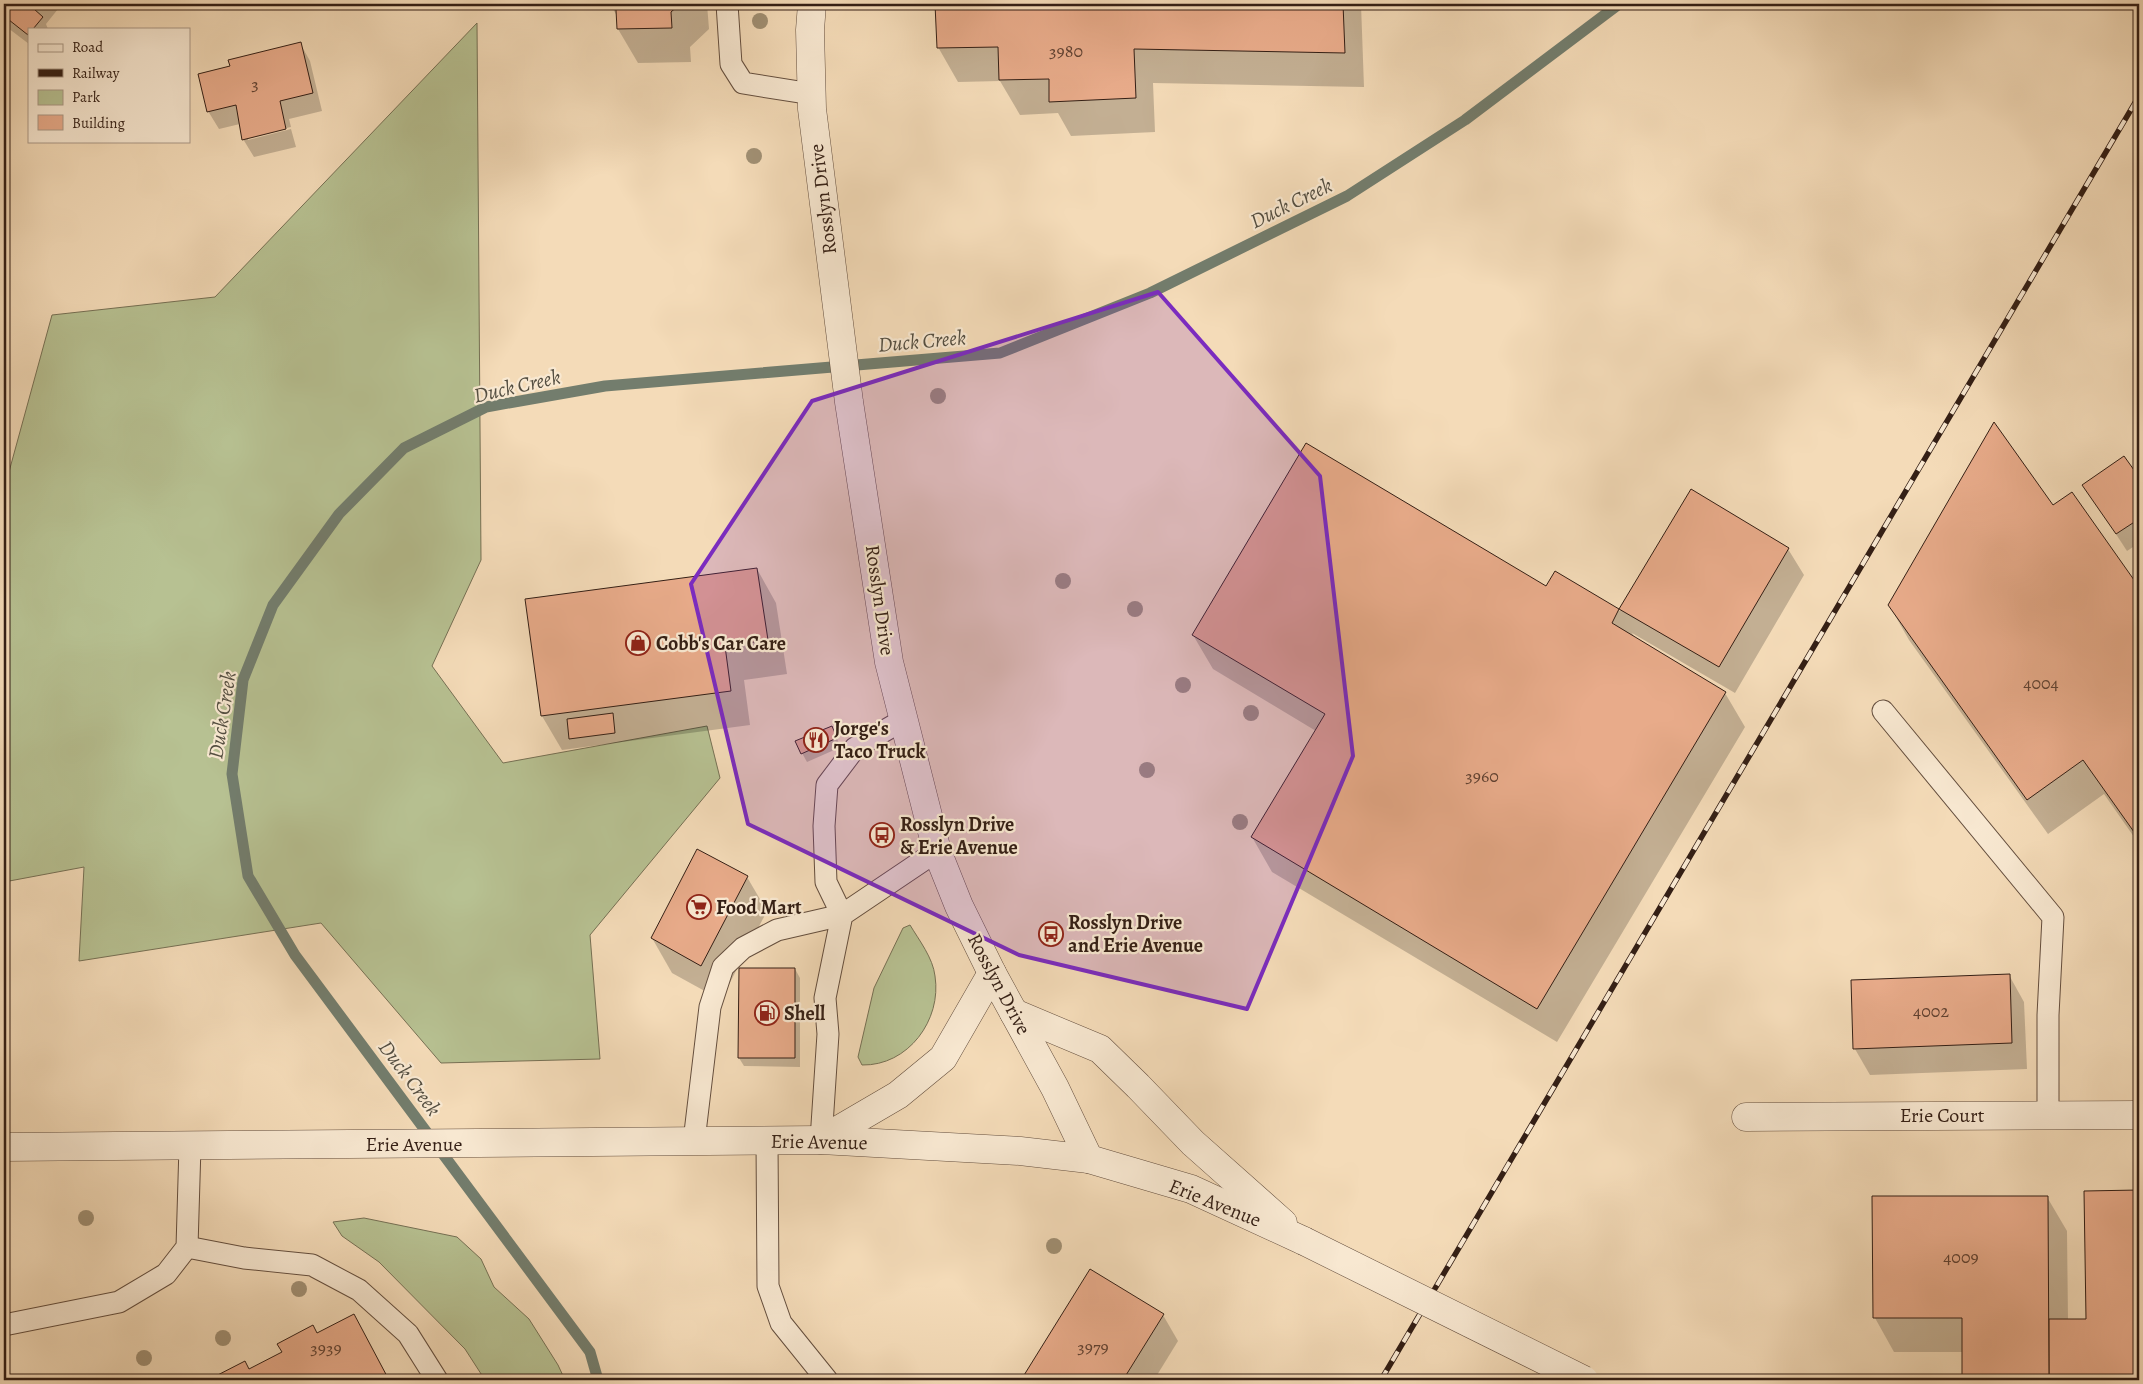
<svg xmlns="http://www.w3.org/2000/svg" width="2143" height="1384" font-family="Alegreya,serif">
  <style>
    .green { fill: #b7c192; stroke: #767054 }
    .shadow { fill: #0003 }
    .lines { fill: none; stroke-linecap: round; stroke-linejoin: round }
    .stream { stroke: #737d6d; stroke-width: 11 }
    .building { fill: #e8ab8a; stroke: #341f15 }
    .service-casing { stroke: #644e3e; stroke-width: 23 }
    .minor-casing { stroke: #644e3e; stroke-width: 29 }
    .tertiary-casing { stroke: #644e3e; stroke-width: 29 }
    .service { stroke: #f8e8d1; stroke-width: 21 }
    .minor { stroke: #f8e8d1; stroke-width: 28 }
    .tertiary { stroke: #f8e8d1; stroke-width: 28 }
    .rail-casing { stroke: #341f15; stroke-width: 5.5 }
    .rail { stroke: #f8e8d1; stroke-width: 4; stroke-dasharray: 11; stroke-linecap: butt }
    .tertiary-bridge-casing { stroke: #644e3e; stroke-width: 29; stroke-linecap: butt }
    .tertiary-bridge { stroke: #f8e8d1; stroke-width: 28 }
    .tree { fill: #a08f73 }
    .marked { fill: #7b2cbf; fill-opacity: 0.2; stroke: #7b2cbf; stroke-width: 4; stroke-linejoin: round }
    .labels { text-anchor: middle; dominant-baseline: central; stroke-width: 4.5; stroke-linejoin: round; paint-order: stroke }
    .number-label { font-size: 18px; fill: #614232 }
    .street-label { font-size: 20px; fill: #341f15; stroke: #f8e8d1 }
    .poi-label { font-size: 20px; font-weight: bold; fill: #341f15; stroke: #f8e8d1; text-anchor: start }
    .water-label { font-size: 21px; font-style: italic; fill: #544e41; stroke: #f8e8d1 }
  </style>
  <rect width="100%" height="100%" fill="#f4dbb8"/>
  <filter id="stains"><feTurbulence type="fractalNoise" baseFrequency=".004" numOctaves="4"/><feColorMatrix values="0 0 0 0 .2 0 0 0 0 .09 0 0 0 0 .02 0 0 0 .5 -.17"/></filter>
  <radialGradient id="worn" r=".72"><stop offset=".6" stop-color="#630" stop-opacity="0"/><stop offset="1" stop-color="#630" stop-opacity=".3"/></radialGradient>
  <g class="green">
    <path d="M477,23L481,560L432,666L503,763L707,726L720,778L590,935L600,1059L441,1063L321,923L79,961L84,867L4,882V490L52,315L215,297Z"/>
    <path d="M910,925C919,940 933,958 935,976C942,1020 908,1066 862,1065L858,1057L874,988L903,928Z"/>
    <path d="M364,1218L457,1237L481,1259L494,1287L529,1319L558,1365L565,1380H485L465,1349L379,1262L342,1236L333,1222Z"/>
  </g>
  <g class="shadow">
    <path d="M4,4H62L46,24L48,29H29V44L4,25Z"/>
    <path d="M610,4H707L709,29L690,47L691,62L638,63L618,29L617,16Z"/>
    <path d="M936,4H1361L1364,87L1153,83L1155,132L1071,136L1058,113L1020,115L1000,81L958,82L938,47Z"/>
    <path d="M300,43L310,61L322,111L289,119L291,127L248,137V140L291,129L296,147L254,157L243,139L240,124L219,129L208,111L232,67Z"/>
    <path d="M2124,457L2139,479V543L2127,551L2084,485Z"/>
    <path d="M1691,491L1788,549L1804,575L1735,693L1632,633L1635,638L1725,693L1745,727L1557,1042L1272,872L1252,837L1316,731L1213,669L1193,635L1546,588L1556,572L1620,611Z"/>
    <path d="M2071,494L2139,589V844L2104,794L2048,834L1909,640L1889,605Z"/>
    <path d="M757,569L776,603L787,674L744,680L750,725L562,750L542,716L526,600Z"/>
    <path d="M831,727L841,747L807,762L802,753Z"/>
    <path d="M747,877L767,911L721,1000L672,973L652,938Z"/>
    <path d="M795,969L800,978V1067L744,1066L739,1058Z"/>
    <path d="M2009,975L2024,1002L2027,1069L1870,1075L1855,1049Z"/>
    <path d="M2085,1192H2139V1380H1964L1963,1352H1894L1875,1318L2047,1197L2067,1231L2068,1320H2087Z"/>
    <path d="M1090,1271L1163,1315L1178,1341L1154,1380H1023Z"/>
    <path d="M317,1335L373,1350L389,1380H210L244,1362L249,1371Z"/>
  </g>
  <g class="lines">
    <path class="stream" d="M598,1380L590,1352L295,955L248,876L232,774L243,680L273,605L339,514L404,448L486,407L605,386L1000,353L1150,293L1347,196L1465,120L1619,4"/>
  </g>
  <g class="building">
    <path d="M4,4H38L34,9L43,17L33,29H29L28,35L4,16Z"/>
    <path d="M611,4H680L671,12L672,28L617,29L616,10Z"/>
    <path d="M935,4H1343L1345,53L1134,49L1136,98L1049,102V79L999,80L998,47L937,48Z"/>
    <path d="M301,42L313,93L280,101L286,129L242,140L236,105L207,112L198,74L230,66L228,60Z"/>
    <path d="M1994,422L2053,505L2072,492L2139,587V839L2083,760L2027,800L1888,605Z"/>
    <path d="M1306,443L1546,586L1555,571L1619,609L1612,623L1726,692L1537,1009L1251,837L1325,714L1192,635Z"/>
    <path d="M2124,456L2139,477V519L2116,534L2082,485Z"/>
    <path d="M1691,489L1789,548L1719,667L1619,609Z"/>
    <path d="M757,568L768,640L725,646L731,691L541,716L525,599Z"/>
    <path d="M613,713L615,733L569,739L567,719Z"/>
    <path d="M832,726L837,738L801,754L795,741Z"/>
    <path d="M697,849L748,876L701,966L651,938Z"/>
    <path d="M739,968H795V1058H738Z"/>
    <path d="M2010,974L2012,1043L1853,1049L1851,980Z"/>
    <path d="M2139,1190V1380H2049V1319H2086L2084,1191Z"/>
    <path d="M1872,1196H2048L2049,1380H1962V1318H1873Z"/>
    <path d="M1090,1269L1164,1314L1123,1380H1021Z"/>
    <path d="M354,1314L389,1380H208L245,1361L249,1369L282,1352L277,1344L313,1325L317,1333Z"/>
  </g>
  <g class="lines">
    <defs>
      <g id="service">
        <path d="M727,4L731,64L743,83L812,94"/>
        <path d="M1883,711L2053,917L2048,1015V1115"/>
        <path d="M821,1140L828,1034L825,998L842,915L937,851"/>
        <path d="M694,1141L710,1007L723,967L743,948L777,930L842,915L826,882L824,826L827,785L855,748L903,720"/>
        <path d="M767,1141L768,1286L781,1323L827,1380"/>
        <path d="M187,1247L244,1258L312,1265L359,1290L408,1334L437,1380"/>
        <path d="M4,1325L119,1302L166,1274L187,1247L190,1146"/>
      </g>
      <path id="minor" d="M1746,1117L2139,1115"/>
      <g id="tertiary">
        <path d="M812,4L810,30L812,109L849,402L889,662L937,851L959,906L992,973L1055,1088L1089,1159"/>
        <path d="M1014,1013L1100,1049L1138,1086L1193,1143L1283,1223"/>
        <path d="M821,1140L898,1095L943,1058L992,973"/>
        <path d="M4,1147L821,1140L1020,1151L1089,1159L1191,1189L1304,1241"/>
      </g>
    </defs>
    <use href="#service" class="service-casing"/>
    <use href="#minor" class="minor-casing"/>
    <use href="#tertiary" class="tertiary-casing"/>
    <use href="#service" class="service"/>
    <use href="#minor" class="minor"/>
    <use href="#tertiary" class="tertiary"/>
    <defs>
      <path id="rail" d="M1381,1380L2139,96"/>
    </defs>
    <use href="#rail" class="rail-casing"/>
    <use href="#rail" class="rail"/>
    <defs>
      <path id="tertiary-bridge" d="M1304,1241L1584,1380"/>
    </defs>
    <use href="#tertiary-bridge" class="tertiary-bridge-casing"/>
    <use href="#tertiary-bridge" class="tertiary-bridge"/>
  </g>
  <g class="tree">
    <circle cx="760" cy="21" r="8"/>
    <circle cx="754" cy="156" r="8"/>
    <circle cx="938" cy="396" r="8"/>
    <circle cx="1063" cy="581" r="8"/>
    <circle cx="1135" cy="609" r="8"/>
    <circle cx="1183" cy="685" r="8"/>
    <circle cx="1251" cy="713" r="8"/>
    <circle cx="1147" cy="770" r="8"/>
    <circle cx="1240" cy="822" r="8"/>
    <circle cx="86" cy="1218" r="8"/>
    <circle cx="1054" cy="1246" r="8"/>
    <circle cx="299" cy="1289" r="8"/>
    <circle cx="223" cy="1338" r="8"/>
    <circle cx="144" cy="1358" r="8"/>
  </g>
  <path class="marked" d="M1158,292L1320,476L1353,756L1247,1009L1019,955L748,824L691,584L812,401Z"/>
  <defs>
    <symbol id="shop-ring" viewBox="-11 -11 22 22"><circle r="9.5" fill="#f8e8d1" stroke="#8f2418" stroke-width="1.5"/><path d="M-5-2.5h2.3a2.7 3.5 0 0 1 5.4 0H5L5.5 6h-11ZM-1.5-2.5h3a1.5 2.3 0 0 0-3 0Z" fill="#8f2418"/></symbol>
    <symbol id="restaurant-ring" viewBox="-11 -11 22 22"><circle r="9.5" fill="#f8e8d1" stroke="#8f2418" stroke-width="1.5"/><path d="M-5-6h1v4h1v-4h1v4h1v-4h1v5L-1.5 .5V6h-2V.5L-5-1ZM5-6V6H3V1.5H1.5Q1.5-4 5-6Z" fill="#8f2418"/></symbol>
    <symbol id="bus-ring" viewBox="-11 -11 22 22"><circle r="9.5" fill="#f8e8d1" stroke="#8f2418" stroke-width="1.5"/><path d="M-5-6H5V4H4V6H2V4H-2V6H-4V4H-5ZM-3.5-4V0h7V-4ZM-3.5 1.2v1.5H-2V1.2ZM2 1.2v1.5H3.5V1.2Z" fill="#8f2418"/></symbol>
    <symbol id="supermarket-ring" viewBox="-11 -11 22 22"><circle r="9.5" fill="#f8e8d1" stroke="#8f2418" stroke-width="1.5"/><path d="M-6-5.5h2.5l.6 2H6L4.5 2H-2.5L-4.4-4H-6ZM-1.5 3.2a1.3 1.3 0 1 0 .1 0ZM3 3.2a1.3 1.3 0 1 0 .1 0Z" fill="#8f2418"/></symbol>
    <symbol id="fuel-ring" viewBox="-11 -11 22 22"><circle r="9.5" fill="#f8e8d1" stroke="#8f2418" stroke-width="1.5"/><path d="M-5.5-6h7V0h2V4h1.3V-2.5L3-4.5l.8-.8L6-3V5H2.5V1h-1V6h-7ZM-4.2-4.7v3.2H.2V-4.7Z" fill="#8f2418"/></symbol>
  </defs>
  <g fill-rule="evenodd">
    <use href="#shop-ring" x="624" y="629" width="28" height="28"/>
    <use href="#restaurant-ring" x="802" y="726" width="28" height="28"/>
    <use href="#bus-ring" x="868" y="821" width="28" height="28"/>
    <use href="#supermarket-ring" x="685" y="893" width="28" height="28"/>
    <use href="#bus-ring" x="1037" y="920" width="28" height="28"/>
    <use href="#fuel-ring" x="753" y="999" width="28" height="28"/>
  </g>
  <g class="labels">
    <g class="number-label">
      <text x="1066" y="51">3980</text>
      <text x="255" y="84">3</text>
      <text x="2041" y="683">4004</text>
      <text x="1482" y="776">3960</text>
      <text x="1931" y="1011">4002</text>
      <text x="1961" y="1257">4009</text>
      <text x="1093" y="1347">3979</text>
      <text x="326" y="1348">3939</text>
    </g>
    <g class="street-label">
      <text transform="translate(823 199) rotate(-97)">Rosslyn Drive</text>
      <text transform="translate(880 600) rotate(82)">Rosslyn Drive</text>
      <text transform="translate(999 984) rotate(62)">Rosslyn Drive</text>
      <text x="1942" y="1115">Erie Court</text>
      <text transform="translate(819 1142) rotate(1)">Erie Avenue</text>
      <text x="414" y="1144">Erie Avenue</text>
      <text transform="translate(1215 1203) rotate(22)">Erie Avenue</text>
    </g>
    <g class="poi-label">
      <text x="656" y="643">Cobb's Car Care</text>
      <text x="834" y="728">Jorge's<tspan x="834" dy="23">Taco Truck</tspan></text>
      <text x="900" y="824">Rosslyn Drive<tspan x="900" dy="23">&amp; Erie Avenue</tspan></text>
      <text x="716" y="907">Food Mart</text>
      <text x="1068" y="922">Rosslyn Drive<tspan x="1068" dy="23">and Erie Avenue</tspan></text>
      <text x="784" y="1013">Shell</text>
    </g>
    <g class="water-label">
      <text transform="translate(1291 203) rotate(-26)">Duck Creek</text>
      <text transform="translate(922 341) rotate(-5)">Duck Creek</text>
      <text transform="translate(517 386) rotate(-13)">Duck Creek</text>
      <text transform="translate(222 715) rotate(-81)">Duck Creek</text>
      <text transform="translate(410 1078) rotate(53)">Duck Creek</text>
    </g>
  </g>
  <rect width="2143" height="1384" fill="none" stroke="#f4dbb8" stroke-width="20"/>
  <rect x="5" y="5" width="2133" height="1374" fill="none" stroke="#341f15" stroke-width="2.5"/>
  <rect x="10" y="10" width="2123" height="1364" fill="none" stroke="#341f15"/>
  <rect x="28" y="28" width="162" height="115" fill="#f8e8d1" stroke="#aa9886"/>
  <rect x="38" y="44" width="25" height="8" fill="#f8e8d1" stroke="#aa9886"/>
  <text x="72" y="52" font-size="15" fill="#341f15">Road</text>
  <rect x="38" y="69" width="25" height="8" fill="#341f15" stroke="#aa9886"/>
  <text x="72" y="78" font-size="15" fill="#341f15">Railway</text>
  <rect x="38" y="90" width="25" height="15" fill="#b7c192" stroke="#aa9886"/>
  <text x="72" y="102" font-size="15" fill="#341f15">Park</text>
  <rect x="38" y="115" width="25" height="15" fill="#e8ab8a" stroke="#aa9886"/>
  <text x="72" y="128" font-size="15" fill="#341f15">Building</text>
  <rect width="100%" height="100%" filter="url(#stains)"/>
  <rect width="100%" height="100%" fill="url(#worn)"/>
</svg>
